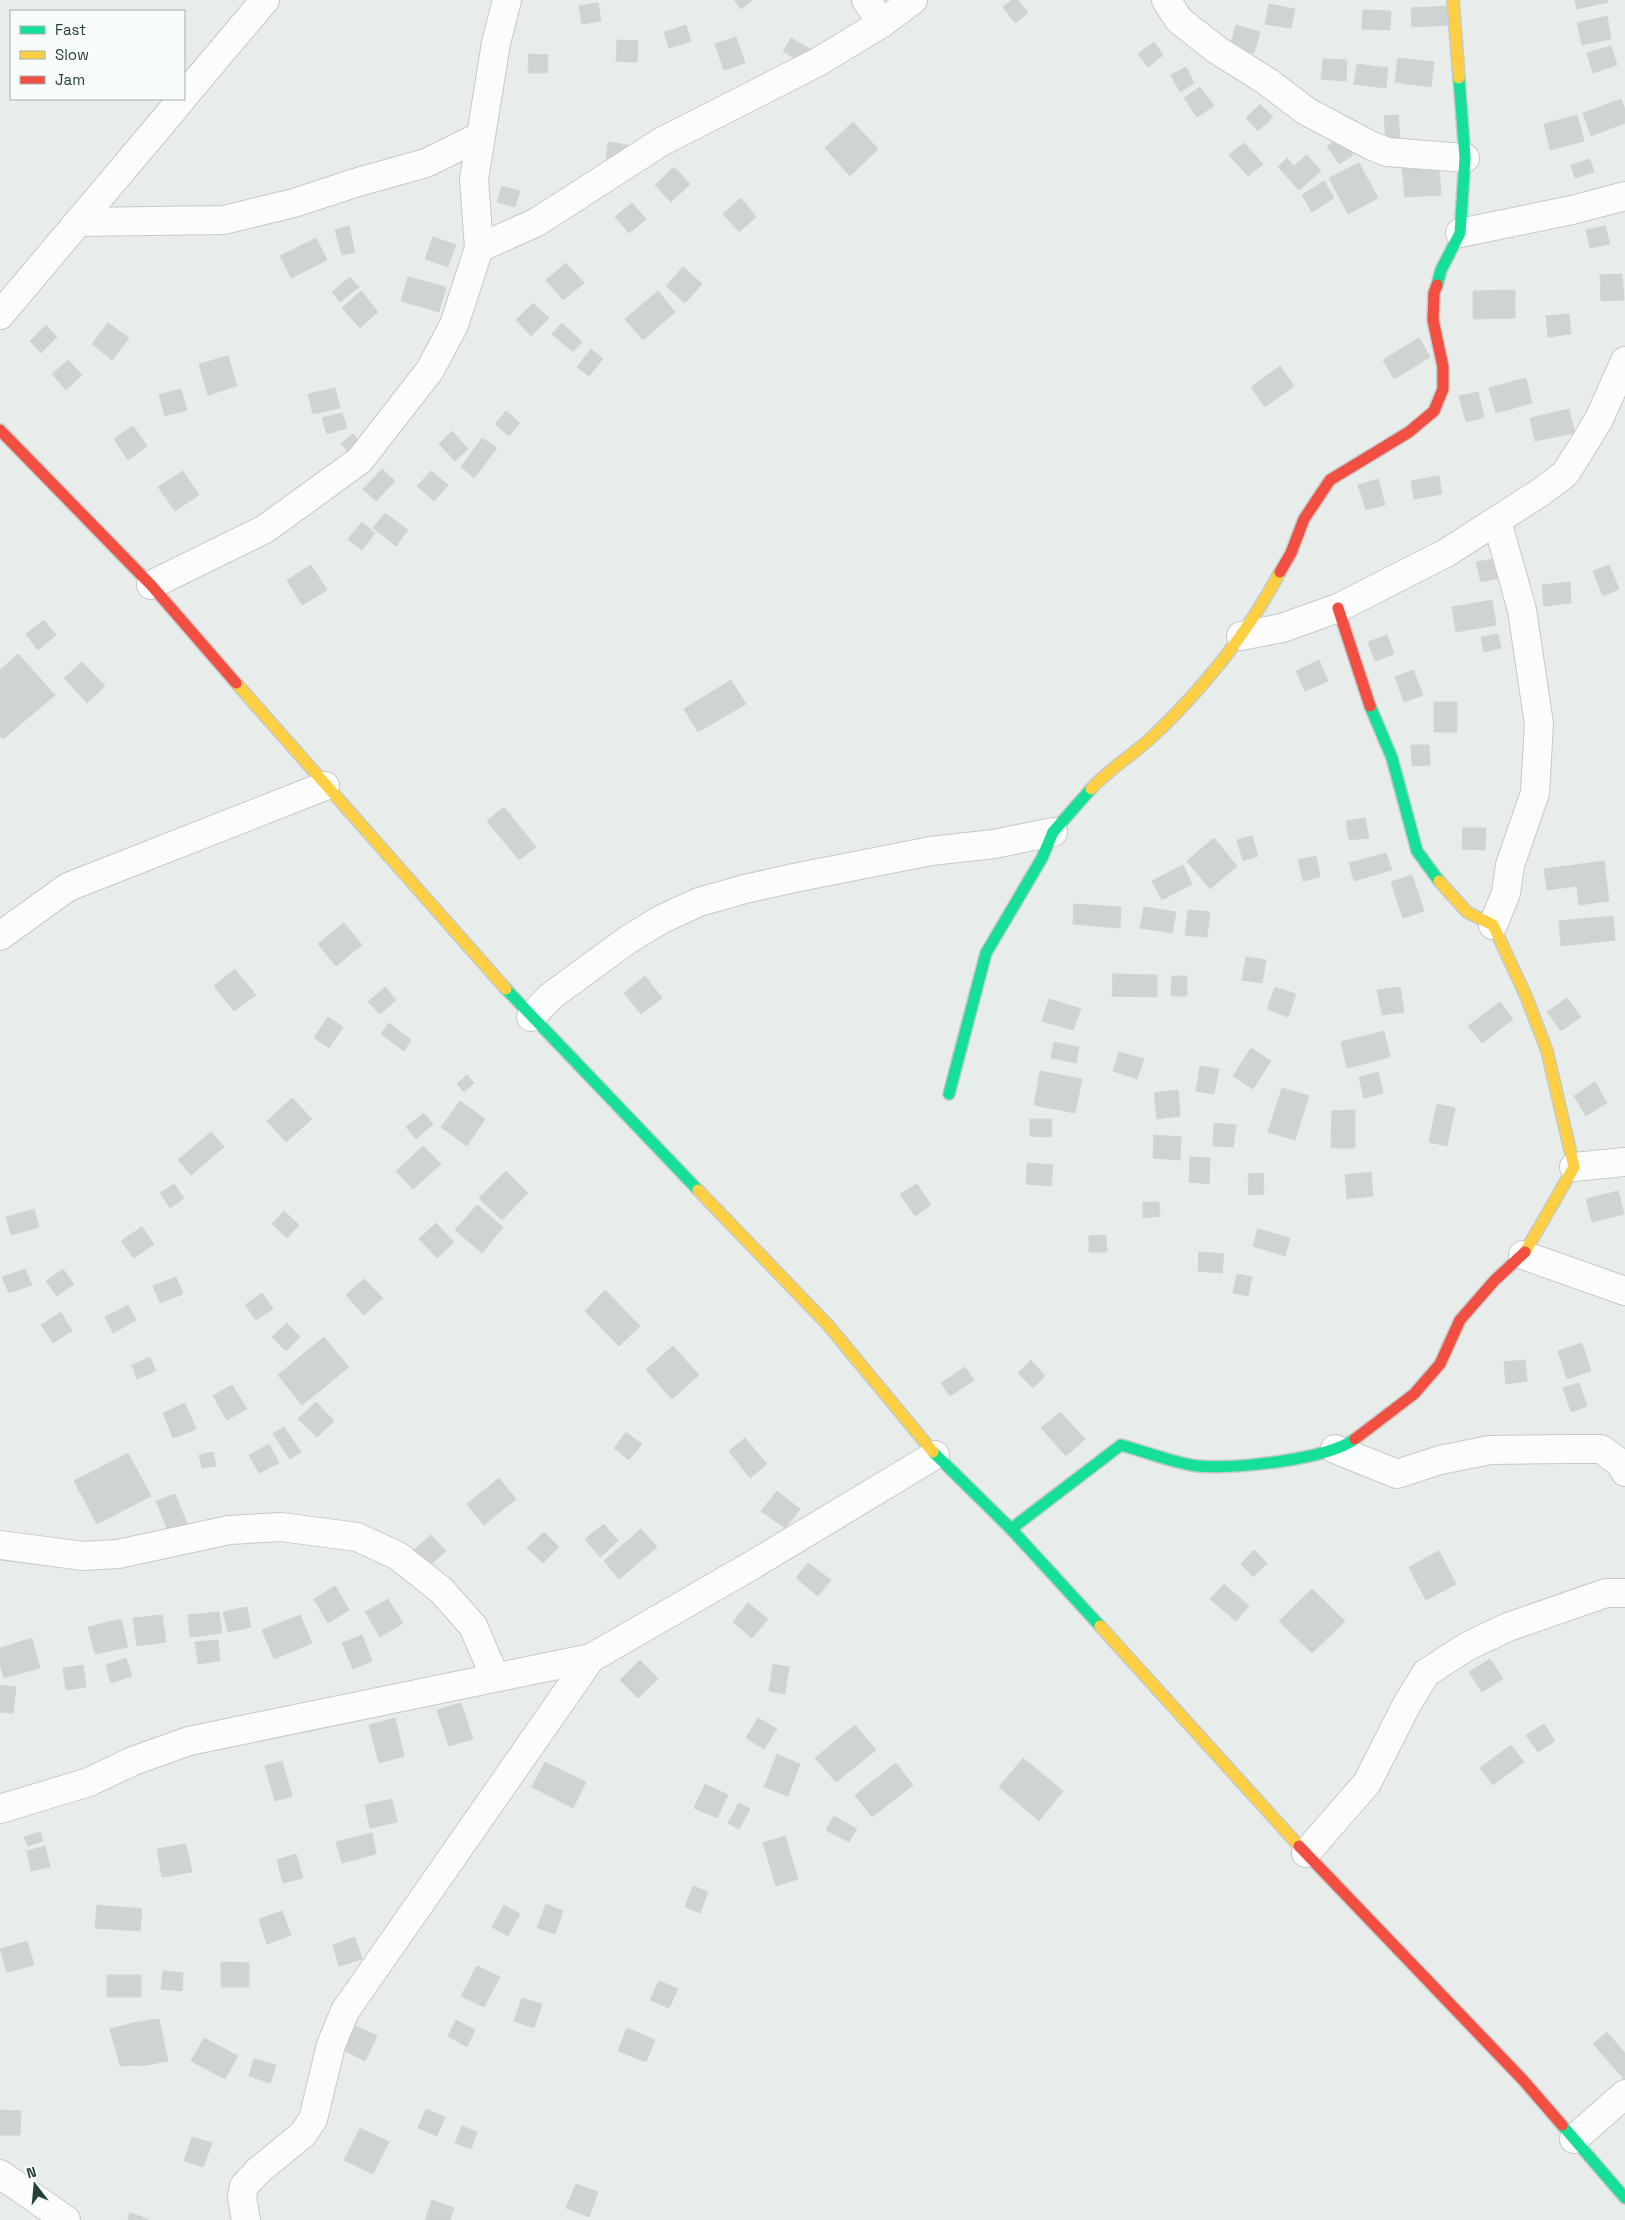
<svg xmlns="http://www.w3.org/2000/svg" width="1625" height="2220" font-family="'Space Grotesk',sans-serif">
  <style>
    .building { fill: #cfd4d2; stroke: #d1d6d4 }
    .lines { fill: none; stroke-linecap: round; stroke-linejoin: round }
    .street-casing { stroke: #c5cac8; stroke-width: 30 }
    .fast-casing { stroke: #c3cbc8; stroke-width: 14 }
    .slow-casing { stroke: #c3cbc8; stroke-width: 14 }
    .jam-casing { stroke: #c3cbc8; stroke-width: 14 }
    .street { stroke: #fcfcfc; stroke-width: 28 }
    .fast { stroke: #16e098; stroke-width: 11 }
    .slow { stroke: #ffcf43; stroke-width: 11 }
    .jam { stroke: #f24e42; stroke-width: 11 }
  </style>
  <rect width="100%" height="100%" fill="#e8edeb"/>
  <g class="building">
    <path d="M734,0H753L741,9Z"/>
    <path d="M1012,0H1018L1028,13L1015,23L1003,7Z"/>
    <path d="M1575,0H1607L1608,2L1577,9Z"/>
    <path d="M598,3L601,21L582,24L579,6Z"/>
    <path d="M1269,4L1295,9L1291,28L1265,24Z"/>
    <path d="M1449,6V25L1412,27L1411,8Z"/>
    <path d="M1363,10L1391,11L1390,30L1362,29Z"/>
    <path d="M1607,16L1611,39L1582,45L1577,23Z"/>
    <path d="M686,25L691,41L669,48L664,32Z"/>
    <path d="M1236,25L1260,32L1254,53L1230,47Z"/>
    <path d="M736,37L745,63L724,70L715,44Z"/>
    <path d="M791,38L810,49L801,62L783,51Z"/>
    <path d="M617,40L638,41L637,62L616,61Z"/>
    <path d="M1154,42L1163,55L1148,67L1138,54Z"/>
    <path d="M1611,46L1617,65L1593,73L1587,53Z"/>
    <path d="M529,54L548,55L547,73H528Z"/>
    <path d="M1398,58L1434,62L1431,87L1395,82Z"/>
    <path d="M1323,59L1347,60L1346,81L1321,79Z"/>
    <path d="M1357,64L1388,68L1386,88L1354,84Z"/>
    <path d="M1186,67L1194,83L1180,92L1171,75Z"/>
    <path d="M1200,87L1214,106L1197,117L1184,98Z"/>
    <path d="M1621,99L1625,110V123L1591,136L1583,113Z"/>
    <path d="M1260,104L1273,117L1258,131L1246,118Z"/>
    <path d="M1398,115L1400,139L1386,140L1384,116Z"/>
    <path d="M1577,115L1584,141L1550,150L1544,124Z"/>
    <path d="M853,122L878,149L850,176L825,148Z"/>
    <path d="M1341,137L1353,155L1339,164L1327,146Z"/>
    <path d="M608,142L628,145L625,163L606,160Z"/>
    <path d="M1244,143L1263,164L1248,176L1229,155Z"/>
    <path d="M1307,155L1321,171L1299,190L1278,167L1287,158L1294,166Z"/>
    <path d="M1590,159L1594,172L1575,178L1571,165Z"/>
    <path d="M1359,163L1378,198L1348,214L1329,178Z"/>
    <path d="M1439,165L1441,195L1405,197L1402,167Z"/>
    <path d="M674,167L690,184L671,202L655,185Z"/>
    <path d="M1324,181L1334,198L1312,212L1302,195Z"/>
    <path d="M502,186L520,191L515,207L497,202Z"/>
    <path d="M741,198L756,217L739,232L723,214Z"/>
    <path d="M632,203L646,219L629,233L615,217Z"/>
    <path d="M349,226L355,252L342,255L335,230Z"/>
    <path d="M1605,226L1610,244L1590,248L1586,230Z"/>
    <path d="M433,237L456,245L448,267L425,259Z"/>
    <path d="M316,238L327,260L291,278L280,256Z"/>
    <path d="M566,263L584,283L563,300L546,280Z"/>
    <path d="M683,267L702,284L685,303L666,286Z"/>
    <path d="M1622,274L1624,300L1601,301L1600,275Z"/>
    <path d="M350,277L359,287L340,302L332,292Z"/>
    <path d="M408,277L446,287L439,312L401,301Z"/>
    <path d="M1515,290V318L1473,319V291Z"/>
    <path d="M361,291L378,312L360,328L342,308Z"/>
    <path d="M658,291L675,312L643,340L625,319Z"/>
    <path d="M533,303L549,318L531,336L516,320Z"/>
    <path d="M1569,314L1571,334L1548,337L1546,316Z"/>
    <path d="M108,323L129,338L112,360L92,344Z"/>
    <path d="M562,323L582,342L573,352L552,334Z"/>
    <path d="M46,325L57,337L41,353L30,341Z"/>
    <path d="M1419,338L1430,357L1394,379L1383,360Z"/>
    <path d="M591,349L603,359L589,376L577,367Z"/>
    <path d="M228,356L237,386L208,395L199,364Z"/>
    <path d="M68,360L82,375L66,390L52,374Z"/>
    <path d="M1280,366L1294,386L1265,407L1251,387Z"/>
    <path d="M1526,378L1532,403L1496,413L1489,388Z"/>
    <path d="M335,388L340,408L313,414L308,394Z"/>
    <path d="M181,389L187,410L165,416L159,395Z"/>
    <path d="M1478,392L1484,417L1466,422L1459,396Z"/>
    <path d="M1569,409L1575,433L1535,441L1530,418Z"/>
    <path d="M506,411L520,423L509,436L495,424Z"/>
    <path d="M342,413L347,428L327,434L322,418Z"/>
    <path d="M133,426L147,446L128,460L114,439Z"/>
    <path d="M452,431L468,449L455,461L439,444Z"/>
    <path d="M353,434L364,446L353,457L341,444Z"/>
    <path d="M482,438L497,448L474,478L461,467Z"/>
    <path d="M382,469L395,481L376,501L363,489Z"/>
    <path d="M183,471L199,495L175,511L158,487Z"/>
    <path d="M431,471L448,485L434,501L417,486Z"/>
    <path d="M1439,476L1442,494L1414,499L1411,481Z"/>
    <path d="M1378,479L1385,505L1366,510L1358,485Z"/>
    <path d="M385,513L408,530L396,546L373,528Z"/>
    <path d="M362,522L375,533L362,550L348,539Z"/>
    <path d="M1500,558L1504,577L1481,582L1476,562Z"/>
    <path d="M311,565L327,590L302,605L287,580Z"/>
    <path d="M1609,565L1619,589L1603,596L1593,571Z"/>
    <path d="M1570,582L1571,603L1544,606L1542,585Z"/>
    <path d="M1492,600L1496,625L1456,632L1452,607Z"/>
    <path d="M44,620L56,635L38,650L26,634Z"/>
    <path d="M1498,634L1501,648L1484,652L1481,637Z"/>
    <path d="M1387,635L1394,654L1375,661L1368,642Z"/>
    <path d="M18,654L55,695L3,739L0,736V670Z"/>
    <path d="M1319,660L1328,681L1305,691L1296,671Z"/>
    <path d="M82,662L105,686L87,703L64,678Z"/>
    <path d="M1413,670L1423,695L1404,702L1395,677Z"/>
    <path d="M731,680L746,704L698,732L684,709Z"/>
    <rect x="1434" y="702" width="23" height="30"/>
    <path d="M1411,745H1429L1430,765L1412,766Z"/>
    <path d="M504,807L536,847L519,860L487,821Z"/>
    <path d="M1365,818L1369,838L1349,840L1346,821Z"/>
    <path d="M1463,828H1486L1485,850L1462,849Z"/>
    <path d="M1252,836L1258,856L1243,861L1237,840Z"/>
    <path d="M1214,838L1237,866L1210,889L1187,861Z"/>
    <path d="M1386,853L1392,870L1354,881L1349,863Z"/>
    <path d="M1316,856L1320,877L1303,881L1298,860Z"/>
    <path d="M1604,861L1609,901L1579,905L1577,886L1547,890L1544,869Z"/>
    <path d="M1183,865L1192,884L1162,900L1152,881Z"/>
    <path d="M1412,875L1424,911L1403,918L1391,882Z"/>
    <path d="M1074,904L1121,907L1120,928L1073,924Z"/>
    <path d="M1144,907L1176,912L1172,933L1140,928Z"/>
    <path d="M1188,910L1210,912L1207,937L1185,935Z"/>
    <path d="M1613,916L1615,940L1561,946L1559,921Z"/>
    <path d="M344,923L362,945L336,966L318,944Z"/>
    <path d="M1246,957L1266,960L1262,983L1242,980Z"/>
    <path d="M235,969L256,995L234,1011L214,986Z"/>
    <path d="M1113,974L1157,975V997L1112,996Z"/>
    <path d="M645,976L662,998L641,1014L624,993Z"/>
    <path d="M1172,976H1187V996H1171Z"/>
    <path d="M385,987L396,1000L380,1014L368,1002Z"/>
    <path d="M1275,987L1296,994L1288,1017L1267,1009Z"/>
    <path d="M1400,987L1404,1012L1382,1015L1377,990Z"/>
    <path d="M1567,998L1581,1017L1561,1031L1547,1012Z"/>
    <path d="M1049,999L1081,1009L1073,1030L1042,1021Z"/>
    <path d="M1500,1002L1513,1019L1482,1043L1468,1026Z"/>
    <path d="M328,1017L343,1027L329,1048L314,1038Z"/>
    <path d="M389,1023L411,1040L404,1051L381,1034Z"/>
    <path d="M1384,1031L1390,1057L1347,1068L1341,1042Z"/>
    <path d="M1054,1042L1079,1047L1076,1063L1051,1058Z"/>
    <path d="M1251,1048L1271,1061L1253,1089L1233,1076Z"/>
    <path d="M1119,1052L1144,1059L1137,1079L1113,1071Z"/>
    <path d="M1200,1066L1219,1069L1214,1094L1196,1091Z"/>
    <path d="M1040,1071L1082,1079L1075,1113L1034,1105Z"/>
    <path d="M1378,1072L1383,1093L1364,1098L1359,1077Z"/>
    <path d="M467,1075L474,1083L464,1092L457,1084Z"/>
    <path d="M1595,1082L1607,1103L1586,1116L1574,1096Z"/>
    <path d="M1282,1088L1309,1096L1295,1140L1268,1132Z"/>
    <path d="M1178,1090L1180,1116L1157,1119L1154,1093Z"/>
    <path d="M292,1098L312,1119L286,1142L267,1121Z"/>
    <path d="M460,1101L485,1119L467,1146L441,1127Z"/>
    <path d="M1437,1104L1455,1108L1447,1146L1429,1142Z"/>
    <path d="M1355,1110V1148H1331L1332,1111Z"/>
    <path d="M424,1113L433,1124L416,1139L406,1127Z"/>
    <path d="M1030,1119H1052L1051,1137L1030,1136Z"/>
    <path d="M1214,1123L1236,1125L1233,1147L1213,1146Z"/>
    <path d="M211,1132L224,1147L191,1175L178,1160Z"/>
    <path d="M1154,1135L1181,1137L1180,1160L1153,1158Z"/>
    <path d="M423,1146L441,1164L413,1189L396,1171Z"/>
    <path d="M1190,1157L1210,1158L1209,1184L1189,1182Z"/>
    <path d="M1027,1163L1053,1165L1051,1186L1026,1184Z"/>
    <path d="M506,1171L528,1193L502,1220L479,1198Z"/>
    <path d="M1371,1172L1373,1196L1347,1199L1345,1175Z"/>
    <path d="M1263,1173L1264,1194L1249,1195L1248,1174Z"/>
    <path d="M174,1184L184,1198L170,1208L160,1193Z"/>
    <path d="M917,1184L931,1205L915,1216L900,1194Z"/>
    <path d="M1618,1191L1624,1214L1592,1222L1586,1199Z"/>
    <path d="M1143,1202H1159L1160,1216L1143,1218Z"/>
    <path d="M477,1205L503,1227L482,1253L455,1230Z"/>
    <path d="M34,1209L39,1227L11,1235L6,1217Z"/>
    <path d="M284,1211L299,1225L287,1238L272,1224Z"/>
    <path d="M436,1223L454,1242L437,1258L419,1239Z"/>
    <path d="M142,1227L154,1244L134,1258L121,1241Z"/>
    <path d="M1258,1229L1290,1238L1285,1256L1253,1246Z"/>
    <path d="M1106,1235L1107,1252H1089V1236Z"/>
    <path d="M1199,1252L1224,1254L1222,1273L1198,1271Z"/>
    <path d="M25,1269L32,1285L9,1293L2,1277Z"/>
    <path d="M63,1269L74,1284L57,1296L46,1281Z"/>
    <path d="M1237,1274L1252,1277L1248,1296L1233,1293Z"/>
    <path d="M176,1277L183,1294L160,1303L153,1286Z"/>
    <path d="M364,1279L383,1298L364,1315L346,1295Z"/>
    <path d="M605,1290L640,1326L619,1346L585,1311Z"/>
    <path d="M262,1293L273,1309L256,1320L245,1305Z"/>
    <path d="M128,1305L136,1320L113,1333L105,1317Z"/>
    <path d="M61,1312L72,1331L53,1343L41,1325Z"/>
    <path d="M287,1323L300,1337L286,1351L272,1337Z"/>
    <path d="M324,1337L349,1367L302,1405L278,1375Z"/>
    <path d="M1582,1343L1591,1371L1567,1379L1558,1351Z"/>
    <path d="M673,1346L699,1375L672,1399L646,1370Z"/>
    <path d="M150,1357L156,1371L137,1379L132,1365Z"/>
    <path d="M1031,1360L1045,1376L1033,1388L1018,1373Z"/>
    <path d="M1525,1360L1527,1381L1506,1384L1504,1362Z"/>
    <path d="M965,1367L974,1380L950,1396L941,1383Z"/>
    <path d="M1579,1383L1587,1406L1571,1412L1563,1388Z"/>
    <path d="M232,1385L247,1409L227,1420L213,1396Z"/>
    <path d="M316,1402L334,1421L317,1437L298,1419Z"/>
    <path d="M185,1403L196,1429L173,1438L163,1413Z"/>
    <path d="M1060,1412L1085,1439L1066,1456L1041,1428Z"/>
    <path d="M284,1427L301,1452L290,1459L273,1434Z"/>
    <path d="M626,1432L642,1444L629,1460L614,1448Z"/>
    <path d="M745,1438L767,1464L750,1478L729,1451Z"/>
    <path d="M269,1444L279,1463L259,1473L249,1455Z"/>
    <path d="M213,1452L216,1466L202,1468L199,1455Z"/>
    <path d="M128,1453L151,1496L97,1524L74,1481Z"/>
    <path d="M499,1478L516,1499L484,1525L467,1504Z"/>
    <path d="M777,1491L800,1509L785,1528L761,1511Z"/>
    <path d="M175,1494L189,1528L170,1536L156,1501Z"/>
    <path d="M604,1524L618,1541L600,1557L585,1539Z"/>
    <path d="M641,1529L657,1547L619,1579L604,1561Z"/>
    <path d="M544,1532L559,1547L543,1563L527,1548Z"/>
    <path d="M431,1535L446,1551L429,1566L414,1550Z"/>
    <path d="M1254,1550L1267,1563L1253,1577L1241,1564Z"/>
    <path d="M1439,1551L1456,1584L1426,1600L1409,1567Z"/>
    <path d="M808,1563L831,1580L818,1596L796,1578Z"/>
    <path d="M1224,1584L1249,1606L1236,1621L1210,1599Z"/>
    <path d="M335,1586L349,1610L328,1623L314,1599Z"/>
    <path d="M1312,1589L1345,1621L1312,1653L1279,1621Z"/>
    <path d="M388,1599L403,1623L380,1637L365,1612Z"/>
    <path d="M748,1603L768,1619L752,1638L733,1622Z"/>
    <path d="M247,1607L251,1627L228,1632L223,1612Z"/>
    <path d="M219,1612L222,1633L190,1637L188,1615Z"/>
    <path d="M162,1615L166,1642L137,1646L133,1618Z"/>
    <path d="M300,1615L312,1643L274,1659L262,1630Z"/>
    <path d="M121,1619L128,1647L95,1654L88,1627Z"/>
    <path d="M362,1635L372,1661L353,1669L342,1643Z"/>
    <path d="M32,1638L40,1668L4,1678L0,1664V1648Z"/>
    <path d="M218,1640L220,1661L198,1664L195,1642Z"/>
    <path d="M126,1658L132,1676L111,1683L106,1665Z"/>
    <path d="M1490,1659L1503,1679L1482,1692L1469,1672Z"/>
    <path d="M640,1660L658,1679L638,1698L620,1680Z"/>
    <path d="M773,1664L789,1667L785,1694L769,1691Z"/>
    <path d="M83,1665L86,1687L66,1690L63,1668Z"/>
    <path d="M0,1685L16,1687L13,1713L0,1712Z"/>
    <path d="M461,1703L473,1739L449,1746L437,1710Z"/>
    <path d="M395,1718L404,1756L379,1763L369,1725Z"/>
    <path d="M758,1718L777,1729L764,1749L746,1738Z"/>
    <path d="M1544,1724L1555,1741L1538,1752L1526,1735Z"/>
    <path d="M855,1725L876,1750L836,1782L815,1758Z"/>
    <path d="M1511,1745L1524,1762L1493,1785L1480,1768Z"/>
    <path d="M777,1754L800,1764L788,1796L764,1787Z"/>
    <path d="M1023,1758L1063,1791L1039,1821L999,1787Z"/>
    <path d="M282,1761L292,1796L275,1801L265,1766Z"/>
    <path d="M545,1762L586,1782L573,1808L532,1787Z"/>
    <path d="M896,1763L913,1785L872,1817L855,1795Z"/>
    <path d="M705,1784L728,1795L717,1818L694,1808Z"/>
    <path d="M392,1799L397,1822L370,1828L365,1805Z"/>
    <path d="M739,1803L750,1809L739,1829L728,1823Z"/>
    <path d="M834,1816L857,1829L849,1842L826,1830Z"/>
    <path d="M40,1832L43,1841L28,1846L24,1837Z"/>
    <path d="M372,1833L376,1854L342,1863L336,1842Z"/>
    <path d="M785,1836L798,1879L776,1886L763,1843Z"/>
    <path d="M186,1844L192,1872L162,1877L157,1849Z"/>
    <path d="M45,1846L50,1867L31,1871L27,1851Z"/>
    <path d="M296,1854L303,1878L283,1883L277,1860Z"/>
    <path d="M693,1886L708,1892L700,1913L685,1907Z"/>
    <path d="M546,1904L563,1911L555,1934L537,1928Z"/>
    <path d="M97,1905L142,1909L140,1931L95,1928Z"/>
    <path d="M504,1905L520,1914L508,1936L492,1927Z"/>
    <path d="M282,1911L291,1935L267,1944L259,1919Z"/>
    <path d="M355,1937L362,1959L339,1966L333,1945Z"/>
    <path d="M27,1941L34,1965L7,1972L0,1949Z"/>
    <path d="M221,1962L249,1963V1987H221Z"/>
    <path d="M477,1966L500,1977L484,2007L461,1996Z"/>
    <path d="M163,1971L183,1973L182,1991L161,1989Z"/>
    <rect x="107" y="1975" width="34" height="22"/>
    <path d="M659,1981L678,1989L669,2008L650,2000Z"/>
    <path d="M522,1998L542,2004L534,2028L514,2021Z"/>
    <path d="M159,2019L168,2061L147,2065L120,2066L110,2029L133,2023Z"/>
    <path d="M456,2020L475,2030L467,2047L448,2036Z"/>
    <path d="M354,2025L377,2036L365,2061L342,2049Z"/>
    <path d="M627,2028L655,2040L646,2062L618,2051Z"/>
    <path d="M1607,2032L1625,2053V2080L1593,2044Z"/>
    <path d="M204,2038L238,2056L225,2079L191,2061Z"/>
    <path d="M254,2059L276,2065L270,2083L249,2076Z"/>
    <path d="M426,2109L445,2117L437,2136L418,2128Z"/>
    <path d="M0,2110L21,2111L20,2135H0Z"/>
    <path d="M462,2126L477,2132L471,2149L455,2143Z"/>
    <path d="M360,2128L389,2142L373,2174L344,2160Z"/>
    <path d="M192,2137L212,2143L203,2167L184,2161Z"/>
    <path d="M576,2184L598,2192L589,2217L566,2208Z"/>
    <path d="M432,2200L454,2208L450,2220H425Z"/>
    <path d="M130,2213L148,2219V2220H128Z"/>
  </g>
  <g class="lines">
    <defs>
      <g id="street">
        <path d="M866,0L882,23"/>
        <path d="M1166,0L1179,20L1217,50L1268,82L1306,111L1370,145L1387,152L1465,158"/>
        <path d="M184,96L265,0"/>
        <path d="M78,222L224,220L294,203L358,182L426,163L481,136"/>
        <path d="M1460,233L1572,210L1625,196"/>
        <path d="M479,248L537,222L661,142L818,62L882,23L913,0"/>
        <path d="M0,315L182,99"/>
        <path d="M151,585L265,529L360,460L430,370L454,325L479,248L474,179L496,43L507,0"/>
        <path d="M1241,636L1282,628L1338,608L1446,553L1538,494L1565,474L1584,444L1599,419L1625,361"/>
        <path d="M1493,925L1506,893L1510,865L1535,793L1539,724L1522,610L1497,521"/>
        <path d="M0,936L68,887L325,786"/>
        <path d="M531,1017L551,996L629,939L662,919L699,902L745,889L794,878L931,851L994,844L1053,832"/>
        <path d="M1574,1167L1625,1162"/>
        <path d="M1523,1255L1625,1291"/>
        <path d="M1335,1449L1397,1474L1440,1460L1490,1450L1571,1449H1601L1620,1463L1625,1472"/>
        <path d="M0,1545L83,1556L118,1554L229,1530L281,1527L357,1537L398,1556L441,1590L473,1626L495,1677"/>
        <path d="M0,1809L89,1782L133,1761L189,1741L591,1658L749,1567L935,1455"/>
        <path d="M1306,1853L1367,1783L1406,1706L1426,1673L1468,1646L1508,1627L1606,1593H1625"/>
        <path d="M1574,2139L1625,2094"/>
        <path d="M0,2174L66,2220"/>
        <path d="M246,2220L242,2197L244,2186L258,2171L303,2134L313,2119L331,2045L345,2011L591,1658"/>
      </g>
      <g id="fast">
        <path d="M1437,285L1441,270L1460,233L1465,158L1459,78"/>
        <path d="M1370,706L1392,758L1417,851L1439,881"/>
        <path d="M506,989L698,1190"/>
        <path d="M949,1094L986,953L1042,858L1053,832L1091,789"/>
        <path d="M933,1452L1011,1529L1100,1626"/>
        <path d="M1011,1529L1121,1445C1143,1451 1177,1464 1198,1466C1235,1469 1326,1460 1355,1439"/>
        <path d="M1562,2125L1625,2198"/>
      </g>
      <g id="slow">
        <path d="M1453,0L1459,78"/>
        <path d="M236,683L506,989"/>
        <path d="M1091,789C1109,769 1133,755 1152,737C1203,689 1247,634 1280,572"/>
        <path d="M1439,881L1467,912L1493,925L1526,996L1547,1051L1574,1167L1525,1252"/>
        <path d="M698,1190L828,1325L933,1452"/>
        <path d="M1100,1626L1299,1846"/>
      </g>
      <g id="jam">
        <path d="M0,430L151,585L236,683"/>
        <path d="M1280,572L1291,553L1304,519L1330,480L1409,432L1434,411L1443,389V367L1433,320L1434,293L1437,285"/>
        <path d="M1338,608L1370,706"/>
        <path d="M1355,1439L1414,1394L1440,1364L1460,1320L1494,1281L1525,1252"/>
        <path d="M1299,1846L1523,2080L1562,2125"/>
      </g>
    </defs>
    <use href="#street" class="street-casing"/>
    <use href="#fast" class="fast-casing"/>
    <use href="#slow" class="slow-casing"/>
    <use href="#jam" class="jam-casing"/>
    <use href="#street" class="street"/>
    <use href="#fast" class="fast"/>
    <use href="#slow" class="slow"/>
    <use href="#jam" class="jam"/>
  </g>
  <rect x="10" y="10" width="175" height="90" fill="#f7fbf9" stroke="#a3b1ad"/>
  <rect x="20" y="26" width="25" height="8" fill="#16e098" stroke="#a3b1ad"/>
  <text x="55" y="35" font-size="15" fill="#24423a">Fast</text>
  <rect x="20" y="51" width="25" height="8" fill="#ffcf43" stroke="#a3b1ad"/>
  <text x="55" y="60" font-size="15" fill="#24423a">Slow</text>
  <rect x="20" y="76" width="25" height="8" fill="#f24e42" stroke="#a3b1ad"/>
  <text x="55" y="85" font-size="15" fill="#24423a">Jam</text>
  <g transform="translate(35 2185) rotate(344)" stroke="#f7fbf9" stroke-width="4" paint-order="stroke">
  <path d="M0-4L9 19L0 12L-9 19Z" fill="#24423a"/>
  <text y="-8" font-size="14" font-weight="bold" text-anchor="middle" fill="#24423a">N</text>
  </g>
</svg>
